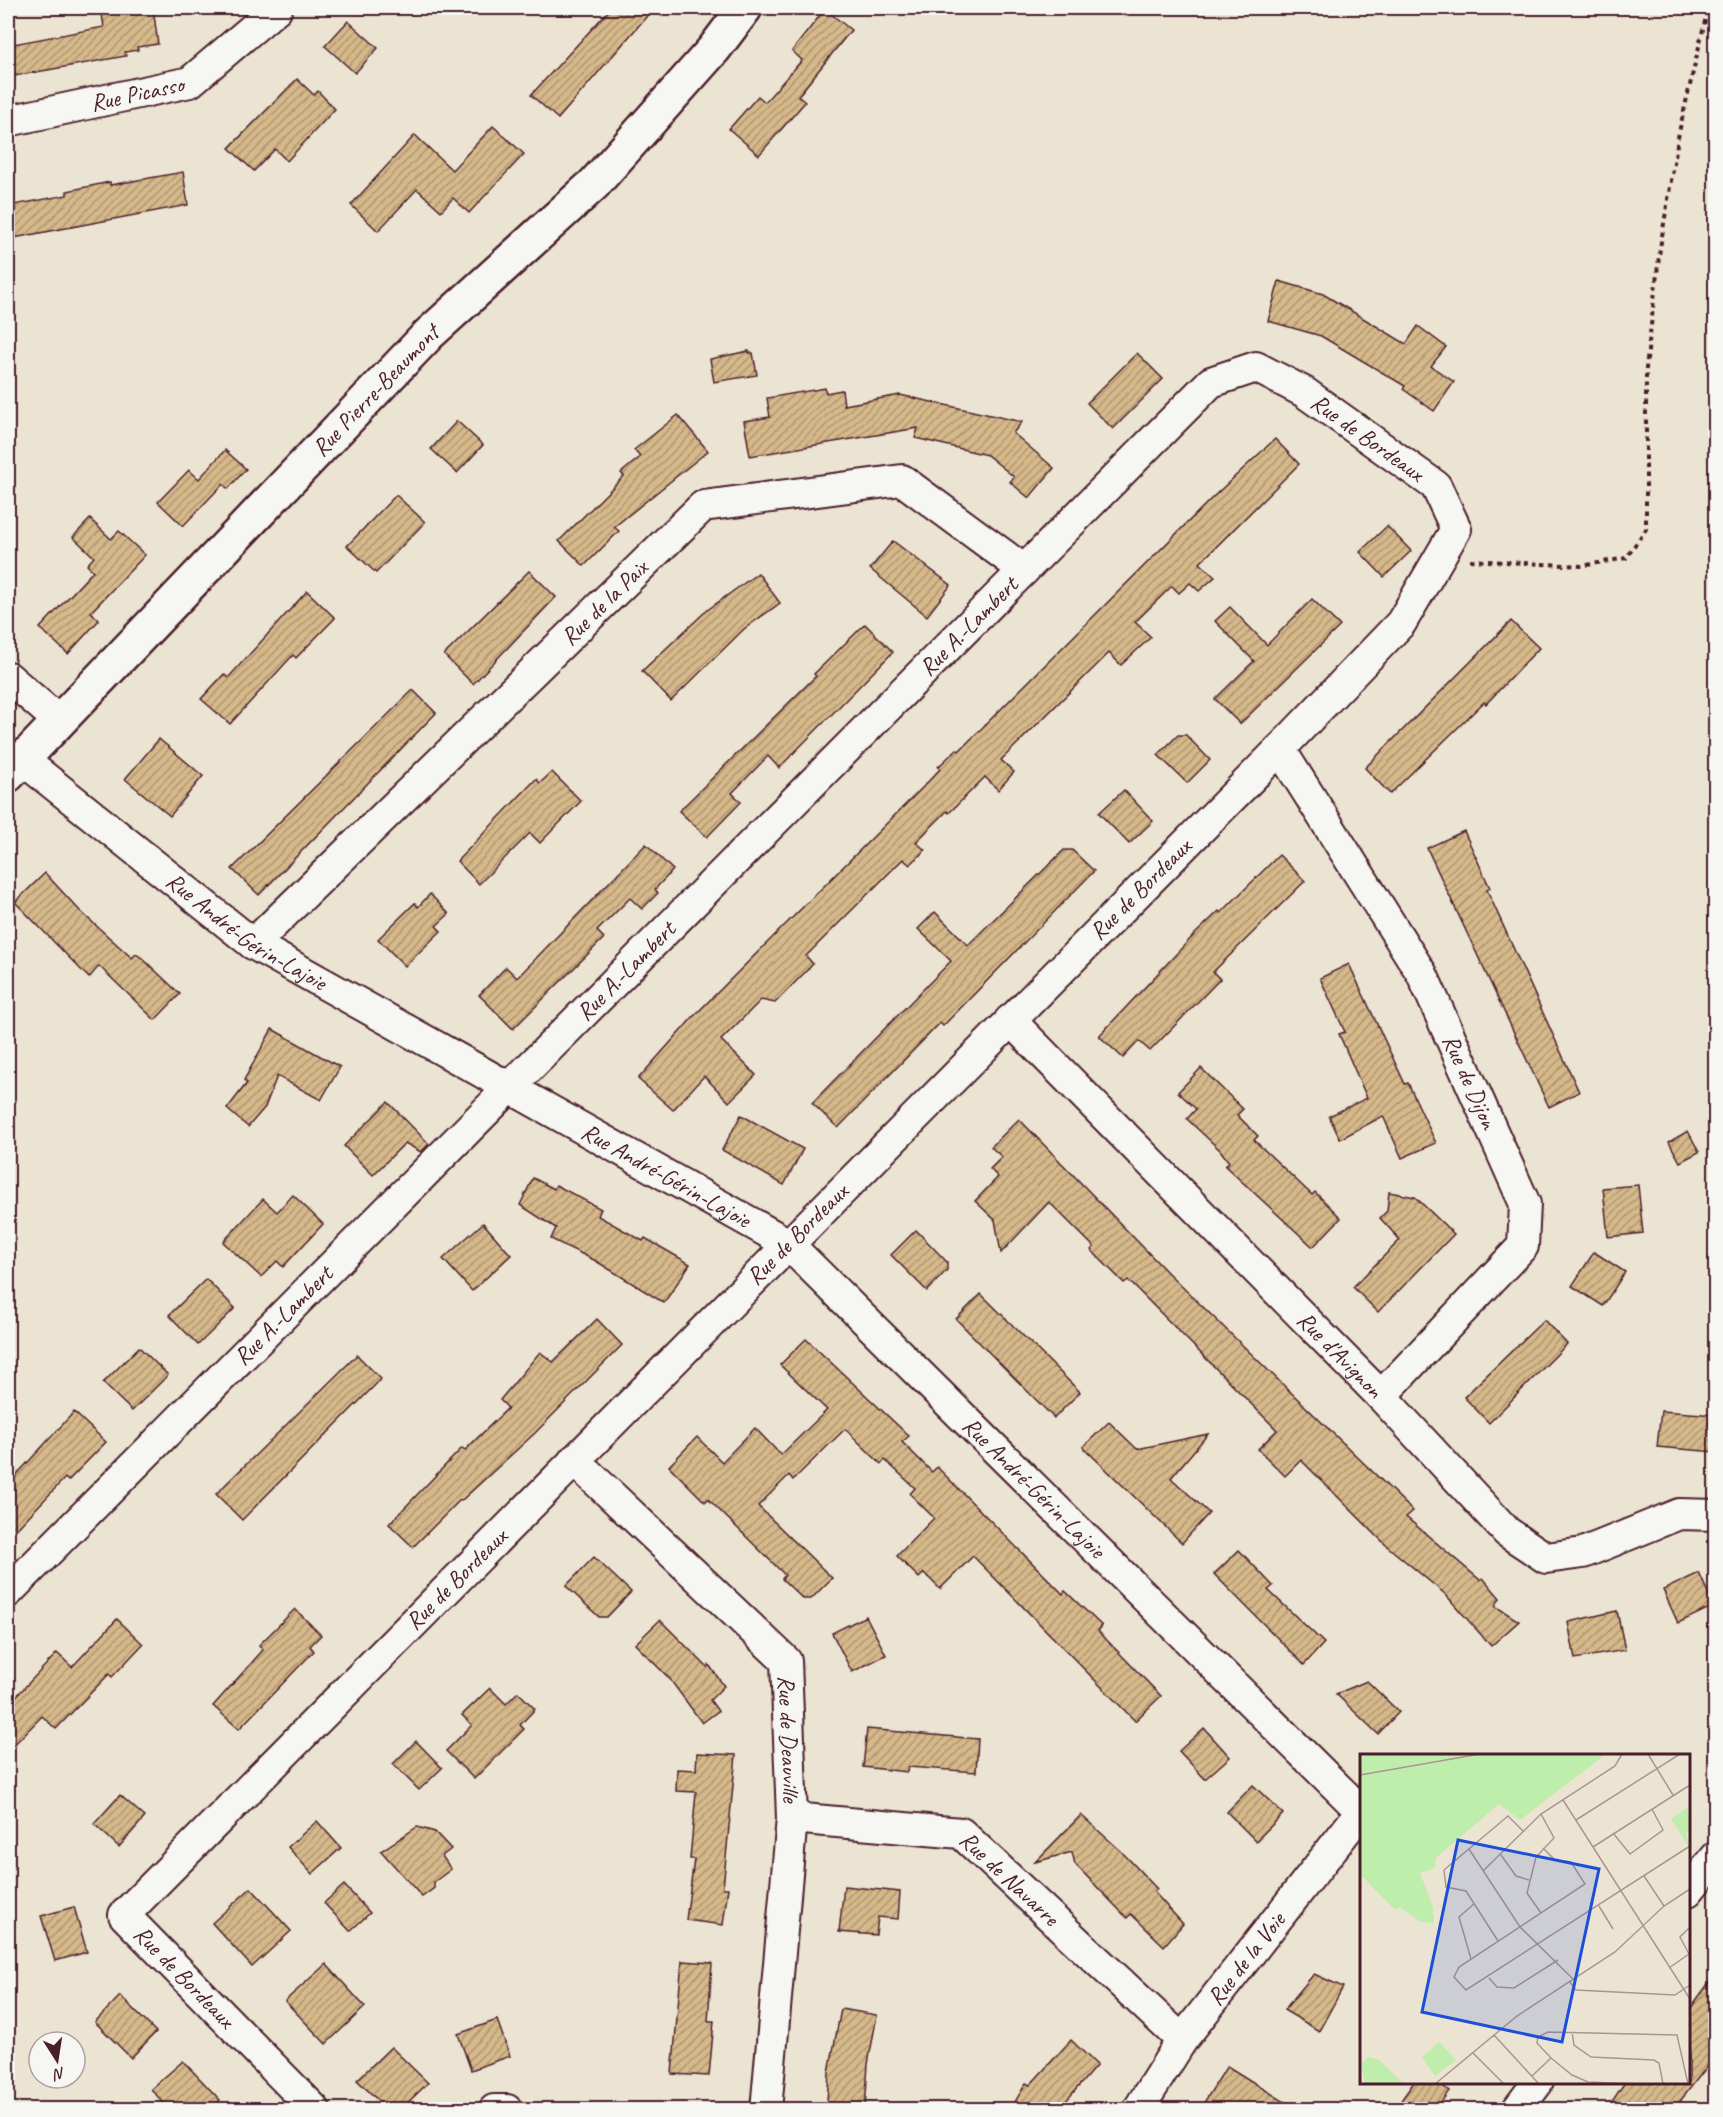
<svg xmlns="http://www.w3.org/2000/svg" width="1723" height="2117" font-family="Caveat,sans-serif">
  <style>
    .building { fill: url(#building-hatch); stroke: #4a1f2b; stroke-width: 1.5 }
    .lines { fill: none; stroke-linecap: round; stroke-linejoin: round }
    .minor-casing { stroke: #4a1f2b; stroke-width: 34 }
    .secondary-casing { stroke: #4a1f2b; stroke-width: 38 }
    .path { stroke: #4a1f2b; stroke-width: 4; stroke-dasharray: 4.5 4.5; stroke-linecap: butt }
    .minor { stroke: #f6f6f2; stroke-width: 30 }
    .secondary { stroke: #f6f6f2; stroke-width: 33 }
    .labels { text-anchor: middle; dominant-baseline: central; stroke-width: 4.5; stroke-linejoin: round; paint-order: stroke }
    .street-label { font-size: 24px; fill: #4a1f2b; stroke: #f6f6f2 }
    .inset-road { fill: none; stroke: #ab9590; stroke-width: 1.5 }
    .view { fill: #1d4ed8; fill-opacity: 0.15; stroke: #1d4ed8; stroke-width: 3 }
    .inset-edge { fill: none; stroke: #4a1f2b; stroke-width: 3 }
  </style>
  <defs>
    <pattern id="building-hatch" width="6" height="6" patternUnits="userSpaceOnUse" patternTransform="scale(1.5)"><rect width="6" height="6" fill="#d5b98a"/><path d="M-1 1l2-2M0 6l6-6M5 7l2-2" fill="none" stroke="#af9671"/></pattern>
  </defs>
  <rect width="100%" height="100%" fill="#ece4d3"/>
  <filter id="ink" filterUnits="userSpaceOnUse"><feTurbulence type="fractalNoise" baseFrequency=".0167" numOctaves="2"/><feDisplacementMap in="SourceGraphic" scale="12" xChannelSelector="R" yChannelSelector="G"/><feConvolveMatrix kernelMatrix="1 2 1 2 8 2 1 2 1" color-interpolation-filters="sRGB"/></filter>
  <g filter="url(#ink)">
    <g class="building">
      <path d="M101,8H153L158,44L137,47L138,50L125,52L126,56L8,77V45L104,27Z"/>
      <path d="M611,8H654L558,119L531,95Z"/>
      <path d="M825,9L851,30L798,96L805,102L759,155L729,129L758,96L765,102L802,60L792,51Z"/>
      <path d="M348,21L378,48L355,73L325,46Z"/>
      <path d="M297,79L314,95L318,91L335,109L287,161L275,149L254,171L229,148Z"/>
      <path d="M493,126L524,154L469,213L453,198L441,211L417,189L378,231L351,205L415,135L452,170Z"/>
      <path d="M183,172L188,205L8,239V206L67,195V191L110,182V185Z"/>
      <path d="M1279,281L1323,294L1406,344L1418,326L1446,347L1431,366L1454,382L1434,411L1403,389L1405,386L1321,336L1268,321Z"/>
      <path d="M749,351V353H753L757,375L714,382L710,359Z"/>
      <path d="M1137,353L1163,379L1113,429L1087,403Z"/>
      <path d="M825,388L826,393L842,390L844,405L900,395L1022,422L1013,433L1054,468L1029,498L1010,482L1014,477L987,455L915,438L918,428L750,456L744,421L770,417L767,398Z"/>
      <path d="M678,415L708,451L614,527L619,531L584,566L559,541L624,476L621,473L640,457L634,450Z"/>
      <path d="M457,421L483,445L457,473L431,449Z"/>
      <path d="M1275,439L1299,464L1200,563L1215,577L1199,591L1190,583L1179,593L1172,586L1135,622L1151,637L1121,665L1109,653L1001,760L1014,772L998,790L985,777L949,813L947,811L916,842L925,850L910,865L903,859L806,956L813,964L775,1003L761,1000L721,1040L756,1075L729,1102L704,1076L673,1110L638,1079L694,1016L923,787L940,769L938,767L957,749L959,751L1212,498Z"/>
      <path d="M225,450L246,469L228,489L223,484L183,526L158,502L189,470L199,479Z"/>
      <path d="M396,495L425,522L376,573L347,546Z"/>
      <path d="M90,519L111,539L119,531L145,555L91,612L99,620L68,654L40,628L93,571L87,565L94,557L73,537Z"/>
      <path d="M1387,526L1411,551L1384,577L1360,552Z"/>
      <path d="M893,541L951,585L927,616L870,569Z"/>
      <path d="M529,571L556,597L473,684L444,655Z"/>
      <path d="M758,573L780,603L744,629L671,701L642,671L706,611Z"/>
      <path d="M307,591L335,618L296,658L293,655L230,724L201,699L224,674L228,678Z"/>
      <path d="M1312,599L1340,626L1240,724L1215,699L1254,661L1215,621L1230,607L1267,645Z"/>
      <path d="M1511,621L1539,648L1486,704L1484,702L1390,794L1365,768Z"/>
      <path d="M865,624L893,652L779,768L768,756L732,793L741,802L707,837L679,811L816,676L814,674Z"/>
      <path d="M413,690L436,713L259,895L232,869Z"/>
      <path d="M1178,735H1186L1210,760L1187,783L1158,755Z"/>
      <path d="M159,739L203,776L170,816L125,779Z"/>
      <path d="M552,772L581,801L540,843L530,833L479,884L457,861L536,779L540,783Z"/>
      <path d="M1124,790L1153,821L1129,844L1099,813Z"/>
      <path d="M1464,831L1490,888L1487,890L1579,1092L1549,1107L1427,848Z"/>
      <path d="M646,844L673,870L655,889L658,893L642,909L630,898L597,931L604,938L513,1029L479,995L506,967L517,978Z"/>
      <path d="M1064,850H1072L1094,871L943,1026L940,1023L838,1128L812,1103L951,961L918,929L935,912L968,945Z"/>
      <path d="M1279,855L1305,881L1213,972L1220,979L1150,1051L1139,1041L1123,1058L1099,1036L1194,935L1219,911L1221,913Z"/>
      <path d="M45,873L80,911L132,958L136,954L142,958L180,994L155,1020L99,966L89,978L15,902Z"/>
      <path d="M430,894L449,914L436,926L441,931L405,966L378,939L415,903L418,907Z"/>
      <path d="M1349,964L1405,1084L1408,1083L1436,1143L1402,1158L1383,1116L1340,1139L1329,1116L1367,1098L1339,1034L1345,1032L1320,978Z"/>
      <path d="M272,1029L340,1067L321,1100L277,1076L265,1107L248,1127L227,1109L247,1083L244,1080Z"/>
      <path d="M1201,1068L1243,1109L1237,1115L1258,1136L1254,1140L1312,1195L1315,1192L1341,1218L1313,1247L1225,1166L1229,1162L1220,1150L1187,1119L1196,1109L1178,1092Z"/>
      <path d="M388,1102L429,1144L421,1152L405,1143L373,1175L344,1146Z"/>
      <path d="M741,1115L803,1149L784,1185L722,1150Z"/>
      <path d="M1019,1119L1168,1273L1413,1511L1406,1517L1480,1580L1483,1578L1500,1598L1495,1606L1519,1621L1491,1646L1445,1594L1388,1547L1301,1460L1285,1476L1258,1449L1277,1430L1128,1280L1124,1283L1091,1250L1094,1247L1049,1202L1001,1253L995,1220L975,1201L998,1177L990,1169L1002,1157L991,1147Z"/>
      <path d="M1688,1131L1699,1152L1680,1162L1669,1142Z"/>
      <path d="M533,1178L554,1189L556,1185L601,1209L598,1216L643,1241L645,1238L690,1264L664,1303L596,1261L551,1239L556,1228L520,1205Z"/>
      <path d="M1638,1185L1643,1233L1608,1237L1603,1188Z"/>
      <path d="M1389,1192L1415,1197L1454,1234L1378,1312L1353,1287L1400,1240L1380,1218L1387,1211Z"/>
      <path d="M293,1195L323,1224L283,1267L277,1261L261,1277L223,1242L263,1199L277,1212Z"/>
      <path d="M483,1223L511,1255L472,1291L443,1259Z"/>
      <path d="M916,1230L947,1262V1270L927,1291L891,1255Z"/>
      <path d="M1594,1252L1625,1272L1603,1306L1572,1286Z"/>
      <path d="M206,1279L235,1308L198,1345L169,1315Z"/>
      <path d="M981,1294L1080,1392L1054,1418L956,1319Z"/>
      <path d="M597,1319L622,1345L535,1433L461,1501L460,1500L413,1547L389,1524L462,1448L465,1450L508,1408L500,1400L540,1352L553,1362Z"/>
      <path d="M1544,1320L1567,1344L1489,1423L1464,1397Z"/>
      <path d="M806,1339L909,1436L902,1442L932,1472L937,1467L1063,1594L1065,1591L1102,1626L1098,1631L1161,1696L1135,1721L973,1556L940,1589L924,1573L919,1578L897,1556L934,1518L910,1494L915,1488L885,1460L881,1464L845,1429L793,1480L789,1475L758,1506L832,1578L811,1599H803L782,1579L785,1575L708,1499L705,1502L669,1466L697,1437L722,1462L755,1428L781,1455L827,1410L780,1365Z"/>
      <path d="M139,1347L168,1375L132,1411L103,1383Z"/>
      <path d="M357,1355L381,1379L242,1520L216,1494Z"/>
      <path d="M1661,1411L1716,1415V1452L1657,1447Z"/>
      <path d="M74,1412L106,1442L68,1481L65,1478L8,1538V1484Z"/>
      <path d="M1109,1422L1137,1449L1208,1434L1171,1478L1209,1513L1182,1543L1083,1447Z"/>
      <path d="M1239,1550L1273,1586L1268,1590L1324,1643L1304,1665L1214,1574Z"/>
      <path d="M594,1557L631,1592L607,1617H599L566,1586Z"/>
      <path d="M1699,1573L1714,1606L1678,1623L1663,1590Z"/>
      <path d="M295,1609L321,1635L310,1646L314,1651L239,1729L213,1706L263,1650L259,1645Z"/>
      <path d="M1617,1611L1625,1650L1575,1659L1568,1622Z"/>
      <path d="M866,1616L886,1655L852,1672L832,1633Z"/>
      <path d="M117,1619L143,1644L112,1677L109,1674L56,1729L42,1716L8,1751V1705L57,1653L72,1667Z"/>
      <path d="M660,1620L707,1667L709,1665L724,1686L710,1700L718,1711L702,1723L669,1678L635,1644Z"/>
      <path d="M1367,1681L1399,1712L1378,1734L1336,1694Z"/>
      <path d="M490,1688L506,1704L518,1692L535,1709L520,1725L524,1729L474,1779L446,1751L472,1725L462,1715Z"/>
      <path d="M1204,1728L1230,1757L1205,1779L1179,1751Z"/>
      <path d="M867,1729L978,1739L976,1772L908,1767L907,1772L863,1767Z"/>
      <path d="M416,1741L442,1768L419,1790L393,1764Z"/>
      <path d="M697,1753L736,1755L723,1888H728L723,1925L686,1920L694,1859H690L696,1792L676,1791L677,1769L696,1770Z"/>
      <path d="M1253,1785L1283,1814L1256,1841L1227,1812Z"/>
      <path d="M120,1795L145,1817L119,1847L94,1824Z"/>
      <path d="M1081,1815L1121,1851L1157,1889L1154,1892L1183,1924L1164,1946L1131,1914L1127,1918L1075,1864L1072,1852L1035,1862Z"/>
      <path d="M317,1821L341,1848L312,1874L288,1847Z"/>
      <path d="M417,1827L435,1832L451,1849L442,1856L451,1869L434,1882V1888L422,1897L381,1851Z"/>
      <path d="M344,1885L370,1913L350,1931L324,1903Z"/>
      <path d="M844,1886L900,1892L898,1919L878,1917L876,1935L839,1932Z"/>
      <path d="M251,1888L291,1931L252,1967L212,1923Z"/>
      <path d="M74,1907L87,1952L55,1961L41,1916Z"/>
      <path d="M682,1961L712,1963L708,2021H714L709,2076L672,2074Z"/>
      <path d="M326,1964L365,2007L326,2044L285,2001Z"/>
      <path d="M1716,1973V2055L1674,2109H1607L1625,2082H1689V2010Z"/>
      <path d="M1314,1974L1343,1987L1319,2031L1284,2010Z"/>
      <path d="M120,1996L156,2032L131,2058L95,2022Z"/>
      <path d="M841,2009L877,2015L868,2064L865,2109H848L827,2102L829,2072Z"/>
      <path d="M497,2020L510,2056L471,2070L458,2034Z"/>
      <path d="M1071,2040L1097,2065L1059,2109H1011L1026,2083L1030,2085Z"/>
      <path d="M391,2047L428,2083L401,2109H387L357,2080Z"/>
      <path d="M183,2061L220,2100L210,2109H169L151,2089Z"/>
      <path d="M1227,2066L1296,2109H1200Z"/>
      <path d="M1414,2082H1438L1449,2091L1436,2109H1395Z"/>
    </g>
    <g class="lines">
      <defs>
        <g id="minor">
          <path id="s1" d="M8,121L190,82L277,8"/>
          <path d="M8,677L60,722"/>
          <path id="s2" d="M1280,749L1422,974L1525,1204L1523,1246L1381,1396"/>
          <path id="s3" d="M23,760L253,944L787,1243L1362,1812"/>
          <path id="s4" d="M253,944L703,506L902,480L1024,570"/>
          <path id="s5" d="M1010,1020L1381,1396L1507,1532L1546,1558L1583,1553L1679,1514L1716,1515"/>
          <path id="s6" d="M574,1460L786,1661L792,1818L766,2110"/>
          <path id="s7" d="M8,1592L1211,382L1256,367L1304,392L1436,486L1456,529L1401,623L1280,749L124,1915L315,2110"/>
          <path id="s8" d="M792,1818L961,1833L1182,2040"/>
          <path d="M1688,1891L1716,1857"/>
          <path d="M494,2110H507"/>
          <path id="s9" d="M1138,2110L1182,2040L1361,1812"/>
          <path d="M1517,2110L1538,2082"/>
        </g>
        <g id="secondary">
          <path id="s10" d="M8,775L429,334L594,184L714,49L745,8"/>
        </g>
      </defs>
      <use href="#minor" class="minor-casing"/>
      <use href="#secondary" class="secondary-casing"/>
      <path class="path" d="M1470,560L1581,566L1626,558L1646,529V368L1660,248L1679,132L1708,8"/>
      <use href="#minor" class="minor"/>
      <use href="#secondary" class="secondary"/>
    </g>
  </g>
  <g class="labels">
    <g class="street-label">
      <text stroke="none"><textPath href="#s1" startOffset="132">Rue Picasso</textPath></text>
      <text stroke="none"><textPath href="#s10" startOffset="532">Rue Pierre-Beaumont</textPath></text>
      <text stroke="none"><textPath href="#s7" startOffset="1886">Rue de Bordeaux</textPath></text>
      <text stroke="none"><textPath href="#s4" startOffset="490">Rue de la Paix</textPath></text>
      <text stroke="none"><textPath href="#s7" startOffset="1362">Rue A.-Lambert</textPath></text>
      <text transform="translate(1140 889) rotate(-45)">Rue de Bordeaux</text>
      <text stroke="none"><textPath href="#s3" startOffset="282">Rue André-Gérin-Lajoie</textPath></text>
      <text stroke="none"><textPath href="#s7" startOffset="876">Rue A.-Lambert</textPath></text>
      <text stroke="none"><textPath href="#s2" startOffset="384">Rue de Dijon</textPath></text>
      <text stroke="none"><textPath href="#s3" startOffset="768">Rue André-Gérin-Lajoie</textPath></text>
      <text transform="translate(797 1234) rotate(-45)">Rue de Bordeaux</text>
      <text stroke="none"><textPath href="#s7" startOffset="390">Rue A.-Lambert</textPath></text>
      <text stroke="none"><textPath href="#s5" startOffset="470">Rue d'Avignon</textPath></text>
      <text stroke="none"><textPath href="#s3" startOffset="1254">Rue André-Gérin-Lajoie</textPath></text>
      <text transform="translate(456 1579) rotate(-45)">Rue de Bordeaux</text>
      <text stroke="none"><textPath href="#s6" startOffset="370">Rue de Deauville</textPath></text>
      <text stroke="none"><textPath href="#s8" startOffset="236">Rue de Navarre</textPath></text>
      <text stroke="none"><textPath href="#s9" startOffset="186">Rue de la Voie</textPath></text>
      <text stroke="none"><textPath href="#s7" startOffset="4029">Rue de Bordeaux</textPath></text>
    </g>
  </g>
  <g transform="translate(1360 1754)">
    <rect width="330" height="330" fill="#ece4d3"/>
    <path d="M0,0H246L160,66L139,50L76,104L75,114L60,119L73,153L74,169L61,168L39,153L35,156L0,120ZM79,288L96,306L75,322L62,303ZM8,303L19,306L44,330H5L1,310Z" fill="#beedac"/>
    <path d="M328,53L330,76L326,80L329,93L311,65Z" fill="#beedac"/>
    <path class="inset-road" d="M288,0L313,41M0,21L120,0M203,46L330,245M181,60L194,84L176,103L167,139L181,159M216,66L320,0M253,79L270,100L303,76L292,55M233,93L330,31M183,94L195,106L211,108L225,130L99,213L94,223L106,236L330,92M109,95L160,173L213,225M141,101L156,122L169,126M123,117L181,60L255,12L262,0M284,122L304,152M239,152L253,175M138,187L106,137L86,133L84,116L148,62L164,78M329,200L320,183L330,173M111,205L99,163L114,150M309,214L329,200M129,224L137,233L154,234L198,206M210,228L216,236L315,241L330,231M212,278L214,291L231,303L294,306L299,309L303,330M134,281L179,330M113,299L144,330M172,322L191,304M75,330L157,262L255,198L304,152L330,135M277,330L228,328L212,321L191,304L177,289L178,283L188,278L317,281L328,330"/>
    <path class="view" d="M98,86L239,115L202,288L62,258Z"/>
    <rect width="330" height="330" class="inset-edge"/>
  </g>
  <rect width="1723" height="2117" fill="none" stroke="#f6f6f2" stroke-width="30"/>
  <rect x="15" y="15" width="1693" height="2087" fill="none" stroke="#4a1f2b" stroke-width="2" filter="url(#ink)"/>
  <g transform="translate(57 2060) rotate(168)"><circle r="28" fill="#f6f6f2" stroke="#b1a0a2" stroke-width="1.5"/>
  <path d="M0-4.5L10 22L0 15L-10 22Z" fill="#4a1f2b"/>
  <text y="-9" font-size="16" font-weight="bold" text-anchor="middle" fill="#4a1f2b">N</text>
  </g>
</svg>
